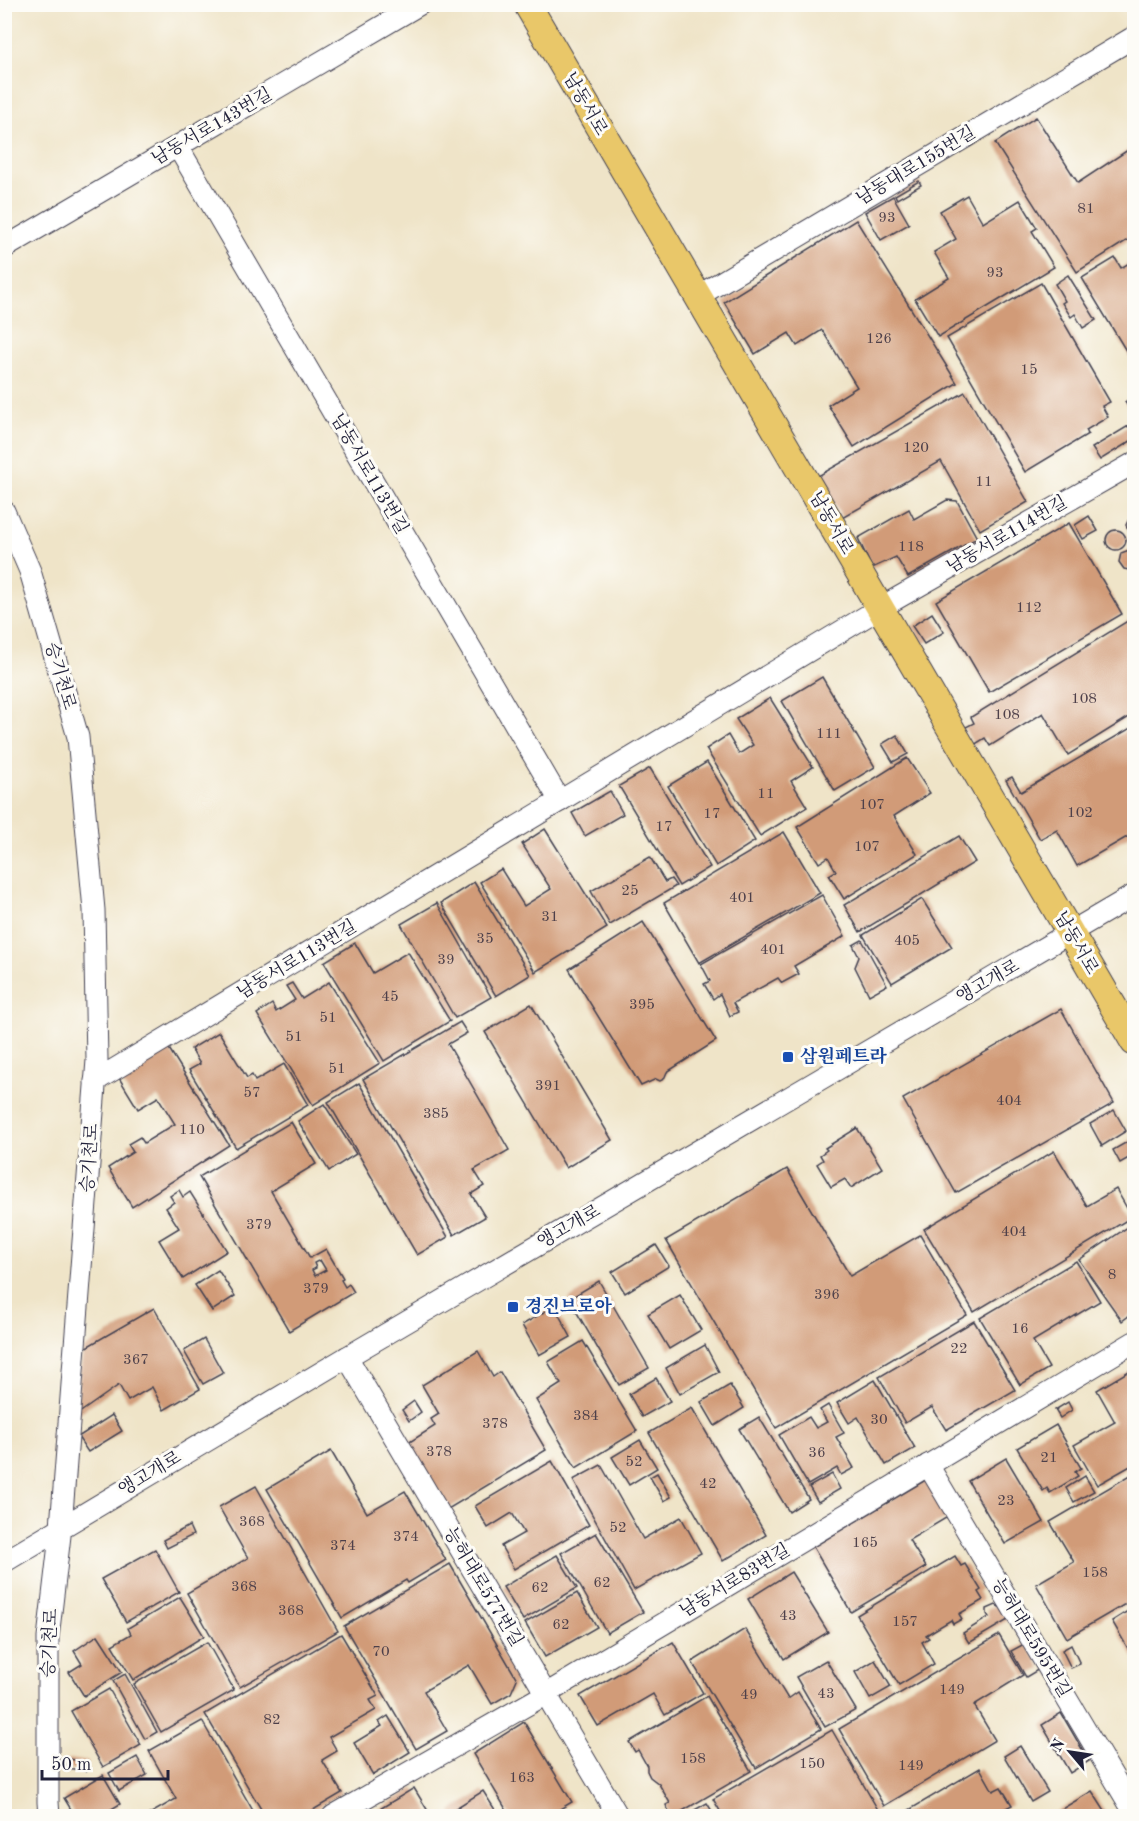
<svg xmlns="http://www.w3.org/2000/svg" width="1139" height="1821" font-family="'Old Standard TT','Noto Serif KR',serif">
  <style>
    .building { fill: #d19b78; fill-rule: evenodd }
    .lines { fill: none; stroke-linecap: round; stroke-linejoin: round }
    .minor-casing { stroke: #413f50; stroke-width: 23 }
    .major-casing { stroke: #413f50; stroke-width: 29 }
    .minor { stroke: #fff; stroke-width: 21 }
    .major { stroke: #e9c769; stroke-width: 27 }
    .transit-dot { fill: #1a4fb4; stroke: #fdfcf7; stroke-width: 2 }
    .labels { text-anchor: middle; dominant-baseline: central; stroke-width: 6; stroke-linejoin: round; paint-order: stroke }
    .number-label { font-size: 15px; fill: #4e404a }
    .street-label { font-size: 18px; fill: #22223b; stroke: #fdfcf7 }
    .transit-label { font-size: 18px; font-weight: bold; fill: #164399; stroke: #fdfcf7; text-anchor: start }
  </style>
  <rect width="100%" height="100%" fill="#fdfcf7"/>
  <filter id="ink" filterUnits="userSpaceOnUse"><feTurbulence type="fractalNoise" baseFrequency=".0167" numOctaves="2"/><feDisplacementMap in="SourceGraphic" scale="12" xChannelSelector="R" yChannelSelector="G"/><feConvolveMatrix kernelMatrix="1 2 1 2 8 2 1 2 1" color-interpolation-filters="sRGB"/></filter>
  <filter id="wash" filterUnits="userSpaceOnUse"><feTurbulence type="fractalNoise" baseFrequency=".008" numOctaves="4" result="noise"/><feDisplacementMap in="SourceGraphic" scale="24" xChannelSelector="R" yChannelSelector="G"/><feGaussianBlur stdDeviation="1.35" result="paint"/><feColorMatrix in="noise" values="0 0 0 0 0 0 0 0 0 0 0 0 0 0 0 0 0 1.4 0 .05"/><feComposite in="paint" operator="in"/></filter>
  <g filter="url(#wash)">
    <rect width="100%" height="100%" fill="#efe4c8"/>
    <g id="blocks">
      <g class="building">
        <path d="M1036,117L1078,183L1134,146V236L1077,272L995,143Z"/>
        <path d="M919,181L921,185L897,199L895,195Z"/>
        <path d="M967,195L983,223L1020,200L1037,228L1032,231L1054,267L938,337L915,299L949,278L934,252L956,239L940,211Z"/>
        <path d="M893,196L909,224L881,240L865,212Z"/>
        <path d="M856,220L957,383L854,447L828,405L857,387L822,330L797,346L789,333L755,354L724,302Z"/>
        <path d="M1115,258L1121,268L1134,260V364L1082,278Z"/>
        <path d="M1068,275L1096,320L1083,328L1075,314L1071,317L1062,303L1065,301L1055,284Z"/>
        <path d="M1041,283L1110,402L1102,406L1108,417L1086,430L1088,434L1025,472L947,338Z"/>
        <path d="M965,392L1028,502L980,530L941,461L842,518L818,476Z"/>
        <path d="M1134,395V416L1125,402Z"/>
        <path d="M1130,425L1134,432V439L1100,460L1092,448Z"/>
        <path d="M947,500L957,501L977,538L908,577L896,557L872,568L858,538L909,509L914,519Z"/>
        <path d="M1134,514V535L1130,533L1126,525L1130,517Z"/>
        <path d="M1089,516L1098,531L1083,539L1075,525Z"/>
        <path d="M1069,523L1122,614L989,692L936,601Z"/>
        <circle cx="1116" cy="540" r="10"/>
        <path d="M1129,550L1134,552V568L1129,570L1124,569L1119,562L1121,553Z"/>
        <path d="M932,613L944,632L924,644L912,626Z"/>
        <path d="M1134,617V714L1068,755L1043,713L990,746L985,738L974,745L964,728L974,723L971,717Z"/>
        <path d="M822,677L875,767L835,791L782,701Z"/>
        <path d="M770,698L813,767L791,781L807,807L760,836L706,749L728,735L739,754L753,745L736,719Z"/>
        <path d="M1134,726V833L1077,866L1057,830L1040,839L1006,780L1012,777L1021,792Z"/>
        <path d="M897,735L908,754L893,762L882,744Z"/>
        <path d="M907,758L930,793L894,816L917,854L844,899L829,875L836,871L828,857L819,863L797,827Z"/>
        <path d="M707,762L755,841L716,866L668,786Z"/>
        <path d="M650,768L710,867L679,886L619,786Z"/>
        <path d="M610,791L623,814L585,836L572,813Z"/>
        <path d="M545,829L607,928L535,972L480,882L501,869L524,906L551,889L522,844Z"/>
        <path d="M784,832L820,893L699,963L664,903Z"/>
        <path d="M959,836L975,862L860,932L844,905Z"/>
        <path d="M650,857L665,882L671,879L676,886L610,925L591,891Z"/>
        <path d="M474,882L530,975L496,996L441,903Z"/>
        <path d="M822,895L845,936L794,966L799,974L782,983L778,978L733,1003L738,1012L730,1016L720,994L713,999L704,984L710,981L701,964Z"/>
        <path d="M922,899L952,947L892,983L863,935Z"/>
        <path d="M437,903L491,997L455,1018L401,924Z"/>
        <path d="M643,922L716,1041L667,1072L664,1079L660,1081L656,1079L641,1086L569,969Z"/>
        <path d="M862,940L887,985L869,995L855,967L859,957L853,945Z"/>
        <path d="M355,943L373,973L408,952L450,1021L384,1061L324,962Z"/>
        <path d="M329,982L380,1063L313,1105L257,1014L272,1004L276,1012L295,1000L286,986L292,983L302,999Z"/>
        <path d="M531,1004L612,1140L566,1168L485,1032Z"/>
        <path d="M1061,1009L1114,1103L956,1193L903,1099Z"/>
        <path d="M460,1022L467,1033L448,1044L509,1150L474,1170L484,1186L471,1194L485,1217L454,1235L363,1079Z"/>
        <path d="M219,1032L247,1078L252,1075L255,1081L284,1064L308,1105L236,1148L189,1070L200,1064L191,1049Z"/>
        <path d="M168,1047L229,1145L132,1207L108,1168L133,1152L128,1144L140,1137L144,1143L175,1124L158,1097L138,1109L119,1078Z"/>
        <path d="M359,1083L448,1237L417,1255L328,1102Z"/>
        <path d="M324,1104L356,1154L329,1171L298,1121Z"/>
        <path d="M1114,1110L1126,1131L1102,1146L1090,1124Z"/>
        <path d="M291,1122L316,1164L271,1191L310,1258L326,1249L343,1278L341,1280L345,1287L349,1284L354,1292L289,1331L199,1177ZM320,1260L326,1270L315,1276L312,1270L316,1268L314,1263Z"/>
        <path d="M857,1128L882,1168L851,1188L845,1179L831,1187L817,1164L823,1160L820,1155L827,1150L825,1148Z"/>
        <path d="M1134,1138V1155L1120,1163L1113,1150Z"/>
        <path d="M1054,1151L1087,1206L1116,1189L1132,1217L974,1312L924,1229Z"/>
        <path d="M787,1169L850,1276L920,1235L967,1315L776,1428L666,1240Z"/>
        <path d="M179,1190L183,1197L190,1192L227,1251L183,1279L159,1240L179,1228L166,1208L174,1202L170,1196Z"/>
        <path d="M1134,1223V1312L1122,1321L1079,1260Z"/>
        <path d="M656,1245L669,1266L625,1293L612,1272Z"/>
        <path d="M1076,1261L1100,1301L1033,1341L1049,1368L1020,1385L980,1318Z"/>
        <path d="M218,1270L235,1296L212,1311L195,1285Z"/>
        <path d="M599,1281L649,1368L619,1385L569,1299Z"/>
        <path d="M680,1295L701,1330L669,1349L648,1314Z"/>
        <path d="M554,1306L571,1337L539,1355L522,1325Z"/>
        <path d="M154,1308L200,1389L164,1410L152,1387L128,1401L119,1385L75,1416L83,1349Z"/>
        <path d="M974,1321L1015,1390L946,1430L932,1407L905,1423L879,1377Z"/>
        <path d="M204,1339L223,1373L203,1384L184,1351Z"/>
        <path d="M583,1341L637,1431L576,1468L536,1400L561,1384L548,1362Z"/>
        <path d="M705,1345L719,1372L680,1394L666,1368Z"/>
        <path d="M478,1351L493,1377L500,1372L546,1450L448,1509L408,1443L435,1426L431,1419L439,1414L422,1385Z"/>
        <path d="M1134,1368V1464L1097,1485L1074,1445L1115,1422L1097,1390Z"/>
        <path d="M656,1378L670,1401L642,1417L629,1394Z"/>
        <path d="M875,1380L915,1448L886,1465L858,1417L849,1423L837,1403Z"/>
        <path d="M730,1385L744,1408L715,1426L701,1402Z"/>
        <path d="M414,1401L421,1412L409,1421L402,1410Z"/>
        <path d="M1068,1402L1072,1410L1060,1418L1055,1410Z"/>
        <path d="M828,1405L844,1433L836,1437L854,1468L841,1475L837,1468L808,1485L779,1435L809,1417L816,1428L827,1422L820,1410Z"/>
        <path d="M692,1408L766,1535L723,1561L649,1433Z"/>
        <path d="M112,1415L122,1431L88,1452L78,1437Z"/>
        <path d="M759,1417L809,1499L789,1512L739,1429Z"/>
        <path d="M1056,1425L1081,1468L1075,1472L1078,1476L1050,1493L1047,1488L1043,1491L1017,1448Z"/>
        <path d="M640,1440L657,1468L629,1485L612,1457Z"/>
        <path d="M331,1451L367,1513L405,1491L446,1560L408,1583L406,1580L342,1618L267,1489Z"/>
        <path d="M1006,1458L1044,1522L1005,1544L968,1481Z"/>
        <path d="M552,1461L589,1525L514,1569L501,1546L524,1533L512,1513L488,1528L475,1506Z"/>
        <path d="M601,1465L643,1539L681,1517L701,1553L634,1590L573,1480Z"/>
        <path d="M657,1473L671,1497L664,1501L650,1477Z"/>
        <path d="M1134,1473V1599L1067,1638L1036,1584L1074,1562L1050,1522Z"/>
        <path d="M832,1474L840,1489L818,1502L809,1487Z"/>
        <path d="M1085,1476L1094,1491L1074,1502L1066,1488Z"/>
        <path d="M929,1478L951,1515L909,1540L926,1567L851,1612L813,1547Z"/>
        <path d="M256,1486L338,1631L240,1687L187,1593L248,1558L219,1507Z"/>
        <path d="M189,1526L193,1535L167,1548L163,1540Z"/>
        <path d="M596,1533L643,1612L607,1633L561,1553Z"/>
        <path d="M155,1549L179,1592L126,1622L101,1579Z"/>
        <path d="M557,1555L577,1588L523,1620L503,1587Z"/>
        <path d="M955,1556L961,1566L965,1564L981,1590L978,1592L983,1600L959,1614L962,1619L953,1624L951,1620L926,1635L929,1638L922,1642L934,1664L899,1685L857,1615Z"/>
        <path d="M450,1564L517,1679L511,1693L492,1704L469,1665L424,1691L447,1731L416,1749L344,1626Z"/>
        <path d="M791,1572L828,1632L784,1659L748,1599Z"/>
        <path d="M577,1593L597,1627L545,1657L525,1623Z"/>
        <path d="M180,1597L204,1636L133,1680L112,1645L131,1634L128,1628Z"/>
        <path d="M996,1605L1001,1608L1008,1620L969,1643L963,1633L989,1617L987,1614V1609Z"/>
        <path d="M1134,1607V1659L1112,1621Z"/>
        <path d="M745,1629L788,1699L798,1692L821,1729L756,1768L692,1662Z"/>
        <path d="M341,1634L378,1696L370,1700L376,1710L329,1737L337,1751L322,1760L342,1793L303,1816H265L205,1714Z"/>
        <path d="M98,1635L122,1672L84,1696L69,1672L82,1664L74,1651Z"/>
        <path d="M999,1635L1023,1675L974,1705L995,1740L884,1806L839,1729Z"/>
        <path d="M207,1642L234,1690L161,1732L134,1684Z"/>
        <path d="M673,1642L703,1693L665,1715L653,1694L598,1726L580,1696Z"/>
        <path d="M1026,1643L1041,1668L1026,1677L1011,1651Z"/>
        <path d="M1071,1645L1080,1664L1071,1668L1062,1650Z"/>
        <path d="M826,1660L856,1710L825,1727L796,1677Z"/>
        <path d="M875,1660L891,1687L870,1699L855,1672Z"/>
        <path d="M125,1674L157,1732L145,1739L113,1681Z"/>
        <path d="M109,1689L141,1745L103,1767L71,1711Z"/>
        <path d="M707,1696L751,1771L674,1816H671L666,1805L670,1803L659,1784L650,1777L647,1771V1766L638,1750L635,1752L629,1742Z"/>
        <path d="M1061,1713L1089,1761L1070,1773L1042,1725Z"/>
        <path d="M388,1716L410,1752L373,1775L354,1743L382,1726L379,1722Z"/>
        <path d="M202,1721L256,1816H146L176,1799L149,1751Z"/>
        <path d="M524,1722L572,1802L548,1816H510L473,1754Z"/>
        <path d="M832,1730L878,1810L867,1816H723L713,1799Z"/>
        <path d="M1020,1746L1048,1792L1031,1802L1004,1756Z"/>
        <path d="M137,1757L147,1775L119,1791L109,1773Z"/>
        <path d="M69,1759L88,1762L86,1771L67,1768Z"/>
        <path d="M980,1768L993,1791L1001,1787L1012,1805L1004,1809L1008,1816H899Z"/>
        <path d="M103,1775L120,1804L100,1816H75L64,1798Z"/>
        <path d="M414,1788L431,1816H371L370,1815Z"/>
        <path d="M483,1791L499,1816H454L451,1811Z"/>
        <path d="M1092,1791L1108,1816H1050Z"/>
        <path d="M707,1803L715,1816H684Z"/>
      </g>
    </g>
  </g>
  <g filter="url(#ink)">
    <use href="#blocks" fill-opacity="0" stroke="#413f50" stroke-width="1.5"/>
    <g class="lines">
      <defs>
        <g id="minor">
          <path d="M178,147L560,801"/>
          <path d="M4,248L420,4"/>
          <path d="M698,296L1134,37"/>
          <path d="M4,511L30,571L78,737L94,910L97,1060L61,1527L48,1638V1802L49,1816"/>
          <path d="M95,1081L880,608L1134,463"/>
          <path d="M347,1357L618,1816"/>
          <path d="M928,1465L1134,1812"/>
          <path d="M4,1562L347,1357L1134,895"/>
          <path d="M333,1816L546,1694L1134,1342"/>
        </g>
        <path id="major" d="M527,4L1134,1042"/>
      </defs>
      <use href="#minor" class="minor-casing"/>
      <use href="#major" class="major-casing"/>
      <use href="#minor" class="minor"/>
      <use href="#major" class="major"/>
    </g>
  </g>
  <g class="transit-dot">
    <rect x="782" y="1051" width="12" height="12" rx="3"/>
    <rect x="507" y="1301" width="12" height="12" rx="3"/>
  </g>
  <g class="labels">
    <g class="number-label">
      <text x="1086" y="209">81</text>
      <text x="887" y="218">93</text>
      <text x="995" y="273">93</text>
      <text x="879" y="339">126</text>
      <text x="1029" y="370">15</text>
      <text x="916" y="448">120</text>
      <text x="984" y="482">11</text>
      <text x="911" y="547">118</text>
      <text x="1029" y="608">112</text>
      <text x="1084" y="699">108</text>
      <text x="1007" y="715">108</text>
      <text x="829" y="734">111</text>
      <text x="766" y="794">11</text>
      <text x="872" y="805">107</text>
      <text x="1080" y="813">102</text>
      <text x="712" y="814">17</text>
      <text x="664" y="827">17</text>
      <text x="867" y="847">107</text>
      <text x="630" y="891">25</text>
      <text x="742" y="898">401</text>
      <text x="550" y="917">31</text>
      <text x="485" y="939">35</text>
      <text x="907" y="941">405</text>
      <text x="773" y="950">401</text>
      <text x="446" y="960">39</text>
      <text x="390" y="997">45</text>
      <text x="642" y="1005">395</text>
      <text x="328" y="1018">51</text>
      <text x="294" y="1037">51</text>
      <text x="337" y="1069">51</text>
      <text x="548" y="1086">391</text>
      <text x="252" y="1093">57</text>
      <text x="1009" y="1101">404</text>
      <text x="436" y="1114">385</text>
      <text x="192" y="1130">110</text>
      <text x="259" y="1225">379</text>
      <text x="1014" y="1232">404</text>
      <text x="1112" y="1275">8</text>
      <text x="316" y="1289">379</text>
      <text x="827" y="1295">396</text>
      <text x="1020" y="1329">16</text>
      <text x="959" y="1349">22</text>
      <text x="136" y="1360">367</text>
      <text x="586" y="1416">384</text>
      <text x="879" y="1420">30</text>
      <text x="495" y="1424">378</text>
      <text x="439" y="1452">378</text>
      <text x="817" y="1453">36</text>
      <text x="1049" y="1458">21</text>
      <text x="634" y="1462">52</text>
      <text x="708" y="1484">42</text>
      <text x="1006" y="1501">23</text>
      <text x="252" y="1522">368</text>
      <text x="618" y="1528">52</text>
      <text x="406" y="1537">374</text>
      <text x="865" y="1543">165</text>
      <text x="343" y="1546">374</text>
      <text x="1095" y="1573">158</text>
      <text x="602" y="1583">62</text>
      <text x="244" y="1587">368</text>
      <text x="540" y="1588">62</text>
      <text x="291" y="1611">368</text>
      <text x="788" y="1616">43</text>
      <text x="905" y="1622">157</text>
      <text x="561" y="1625">62</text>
      <text x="381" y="1652">70</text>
      <text x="952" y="1690">149</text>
      <text x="826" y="1694">43</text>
      <text x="749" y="1695">49</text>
      <text x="272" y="1720">82</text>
      <text x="693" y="1759">158</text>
      <text x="812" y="1764">150</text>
      <text x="911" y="1766">149</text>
      <text x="522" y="1778">163</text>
    </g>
    <g class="street-label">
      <text transform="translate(585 104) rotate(60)">남동서로</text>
      <text transform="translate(212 127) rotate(-30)">남동서로143번길</text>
      <text transform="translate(916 166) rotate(-31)">남동대로155번길</text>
      <text transform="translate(369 474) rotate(60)">남동서로113번길</text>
      <text transform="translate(831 523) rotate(60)">남동서로</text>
      <text transform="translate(1007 535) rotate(-30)">남동서로114번길</text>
      <text transform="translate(60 676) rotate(74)">승기천로</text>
      <text transform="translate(1076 943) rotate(60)">남동서로</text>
      <text transform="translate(297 960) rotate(-31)">남동서로113번길</text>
      <text transform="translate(988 982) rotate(-30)">앵고개로</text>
      <text transform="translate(90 1158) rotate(-86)">승기천로</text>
      <text transform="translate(569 1227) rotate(-30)">앵고개로</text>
      <text transform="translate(150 1474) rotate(-31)">앵고개로</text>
      <text transform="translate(735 1581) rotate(-31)">남동서로83번길</text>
      <text transform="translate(483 1587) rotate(59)">능허대로577번길</text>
      <text transform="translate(1031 1638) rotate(59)">능허대로595번길</text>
      <text transform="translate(50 1643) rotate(-87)">승기천로</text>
    </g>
    <g class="transit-label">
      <text x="800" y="1057">삼원페트라</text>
      <text x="525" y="1307">경진브로아</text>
    </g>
  </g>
  <rect width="1139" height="1821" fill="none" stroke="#fdfcf7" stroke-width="24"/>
  <g transform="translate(1070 1752) rotate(299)" stroke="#fdfcf7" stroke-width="4.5" paint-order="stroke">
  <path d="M0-4.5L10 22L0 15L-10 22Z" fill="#22223b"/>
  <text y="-9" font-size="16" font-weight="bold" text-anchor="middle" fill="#22223b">N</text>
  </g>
  <path d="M42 1770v9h126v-9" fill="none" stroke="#22223b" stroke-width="3"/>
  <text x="51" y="1770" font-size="18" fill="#22223b" stroke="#fdfcf7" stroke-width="4.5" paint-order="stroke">50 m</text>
</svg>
